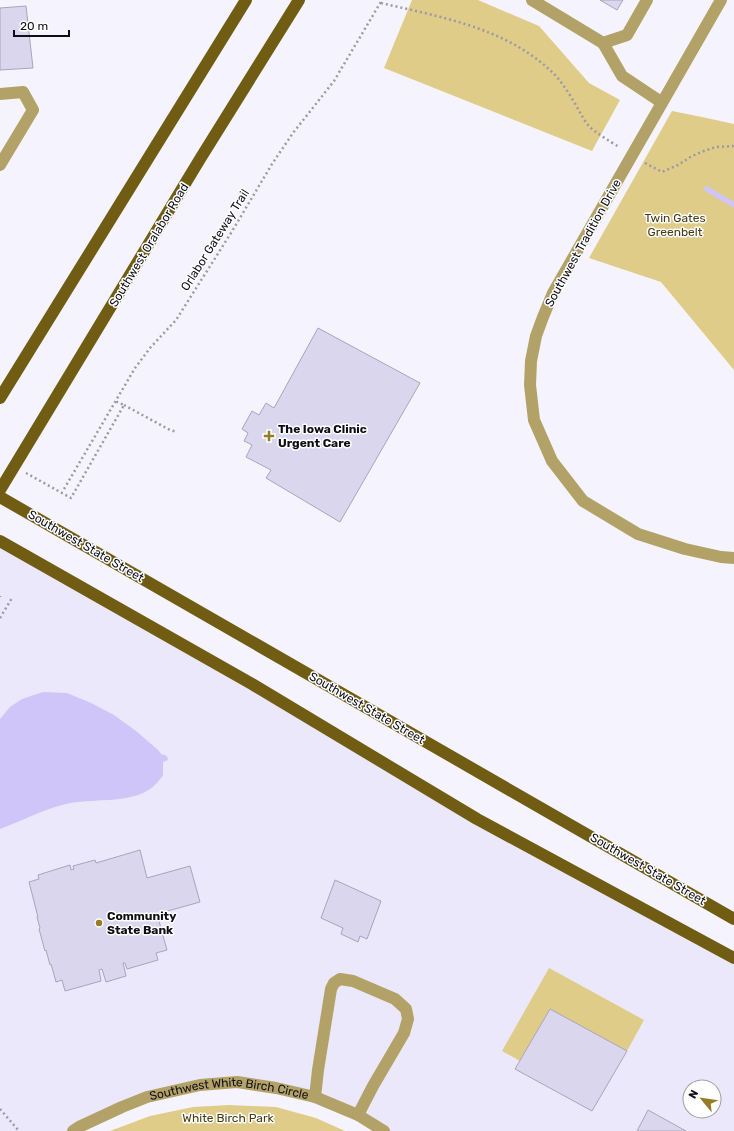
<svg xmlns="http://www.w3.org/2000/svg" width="734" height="1131" font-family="Rubik,sans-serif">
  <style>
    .built { fill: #ebe8fb; fill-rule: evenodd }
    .green { fill: #e0cc89 }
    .water { fill: #cfc5f8 }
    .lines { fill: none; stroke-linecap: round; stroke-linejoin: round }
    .stream { stroke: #cfc5f8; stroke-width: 5.5 }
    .building { fill: #dad6ee; stroke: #a8a4bb }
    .path { stroke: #9b9aa3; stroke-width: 2.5; stroke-dasharray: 2 3; stroke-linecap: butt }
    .minor { stroke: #b3a267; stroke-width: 12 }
    .major { stroke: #705d13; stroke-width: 12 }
    .poi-dot { fill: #947d24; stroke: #fff; stroke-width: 1.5 }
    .labels { text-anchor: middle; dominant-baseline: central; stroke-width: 3; stroke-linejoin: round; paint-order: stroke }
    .park-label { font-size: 12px; fill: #463b12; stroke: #fff }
    .street-label { font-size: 12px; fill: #0f0e16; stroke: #fff }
    .poi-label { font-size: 12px; font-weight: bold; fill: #0f0e16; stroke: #fff; text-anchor: start }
  </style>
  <rect width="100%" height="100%" fill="#f5f4fe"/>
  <path class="built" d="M0,541L477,819L734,958V1131H384L358,1115L237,1082L147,1097L73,1131H0ZM690,1087H714V1111H690Z"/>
  <g class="green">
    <path d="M412,0H478L539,26L589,83L620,100L592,151L384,68Z"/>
    <path d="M672,111L702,117L734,124V370L661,282L589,258Z"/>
    <path d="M549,968L644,1020L627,1051L550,1009L520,1061L502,1051Z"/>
    <path d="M229,1105L276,1107L316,1118L345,1131H110L150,1116L193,1107Z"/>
  </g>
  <path class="water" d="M43,692L67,693L91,703L114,715L136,731L158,750L161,754L167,756L168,760L163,762V776C159,780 155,786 150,789C129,804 90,798 66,804C43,809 22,821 0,829V719L10,707L22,699Z"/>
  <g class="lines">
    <path class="stream" d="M707,189L734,205"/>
  </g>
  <g class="building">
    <path d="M600,0H623L617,10Z"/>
    <path d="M26,6L33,68L0,70V8Z"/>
    <path d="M318,328L420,383L340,522L266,478L271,470L246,457L252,445L244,441L248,433L242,429L252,411L259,415L266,403L274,408Z"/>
    <path d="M140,850L147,878L190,866L200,902L157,914L167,950L156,953L158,960L127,969L125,963H123L126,976L106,982L102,969L99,970L101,981L65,991L62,980L56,982L51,964L50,965L46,950L45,951L39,929L40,928L37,917H38L29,882L39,879L38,875L70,865L71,870L74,869L73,866L95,860L96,863Z"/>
    <path d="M335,880L381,901L367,939L360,936L358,942L341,934L343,928L321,918Z"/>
    <path d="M550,1009L627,1051L592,1111L515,1069Z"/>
    <path d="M648,1110L686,1131H637Z"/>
  </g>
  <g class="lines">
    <g class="path">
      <path d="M381,3C441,17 507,28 553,73C565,85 574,102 582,116C584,119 586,123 589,126C594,132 611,142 619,147"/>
      <path d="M645,163L662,172L678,165L692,156L704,151L716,147L734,146"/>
      <path d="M124,405L170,430L177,432"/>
      <path d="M26,473L71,498L124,405L115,401"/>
      <path d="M64,489L135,368L150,348L176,320L231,233L272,164L293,133L334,81L382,0"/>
      <path d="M0,597V596"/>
      <path d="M0,618L12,598"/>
      <path d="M0,1109L19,1131"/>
    </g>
    <g class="minor">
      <path d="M532,0L603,43L627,35L647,0"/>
      <path d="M721,0L553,293L543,317L536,336L531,361L530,385L534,420L552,461L583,501L638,534L685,549L721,557L734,558"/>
      <path d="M603,43L622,76L661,102"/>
      <path d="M0,94L23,92L33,110L0,165"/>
      <path d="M315,1097L318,1070L331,989L334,983L340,979L353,981L395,999L406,1009L408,1019L404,1033L373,1086L358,1115"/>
      <path id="s1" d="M73,1131L79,1127L122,1107L147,1097L200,1085L237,1082L276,1088L315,1097L358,1115L384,1131"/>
    </g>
    <g class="major">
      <path d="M0,398L246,0"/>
      <path d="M0,490L200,159L299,0"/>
      <path d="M0,497L734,919"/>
      <path d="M0,541L252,684L477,819L734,958"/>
    </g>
  </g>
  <g class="poi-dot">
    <path d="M267 430h4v4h4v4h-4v4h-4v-4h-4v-4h4z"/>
    <circle cx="99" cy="923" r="4"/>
  </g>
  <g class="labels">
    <g class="park-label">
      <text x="675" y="218">Twin Gates<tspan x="675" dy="14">Greenbelt</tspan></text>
      <text x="228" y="1118">White Birch Park</text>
    </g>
    <g class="street-label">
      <text transform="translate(215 240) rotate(-58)">Orlabor Gateway Trail</text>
      <text transform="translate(583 243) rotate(-61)">Southwest Tradition Drive</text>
      <text transform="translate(149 245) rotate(-59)">Southwest Oralabor Road</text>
      <text transform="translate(86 546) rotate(30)">Southwest State Street</text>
      <text transform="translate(367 708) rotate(30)">Southwest State Street</text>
      <text transform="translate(648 869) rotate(30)">Southwest State Street</text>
      <text stroke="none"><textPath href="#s1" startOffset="165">Southwest White Birch Circle</textPath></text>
    </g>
    <g class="poi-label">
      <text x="278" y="429">The Iowa Clinic<tspan x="278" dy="14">Urgent Care</tspan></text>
      <text x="107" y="916">Community<tspan x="107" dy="14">State Bank</tspan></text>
    </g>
  </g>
  <g transform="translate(702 1099) rotate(299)"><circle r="19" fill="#ffffff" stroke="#9f9fa2"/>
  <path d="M0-3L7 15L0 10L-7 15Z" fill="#947d24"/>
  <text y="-6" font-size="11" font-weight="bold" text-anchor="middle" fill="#0f0e16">N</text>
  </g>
  <path d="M14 30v6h55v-6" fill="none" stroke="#0f0e16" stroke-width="2"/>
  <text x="20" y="30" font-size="12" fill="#0f0e16" stroke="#ffffff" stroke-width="3" paint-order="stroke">20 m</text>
</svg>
